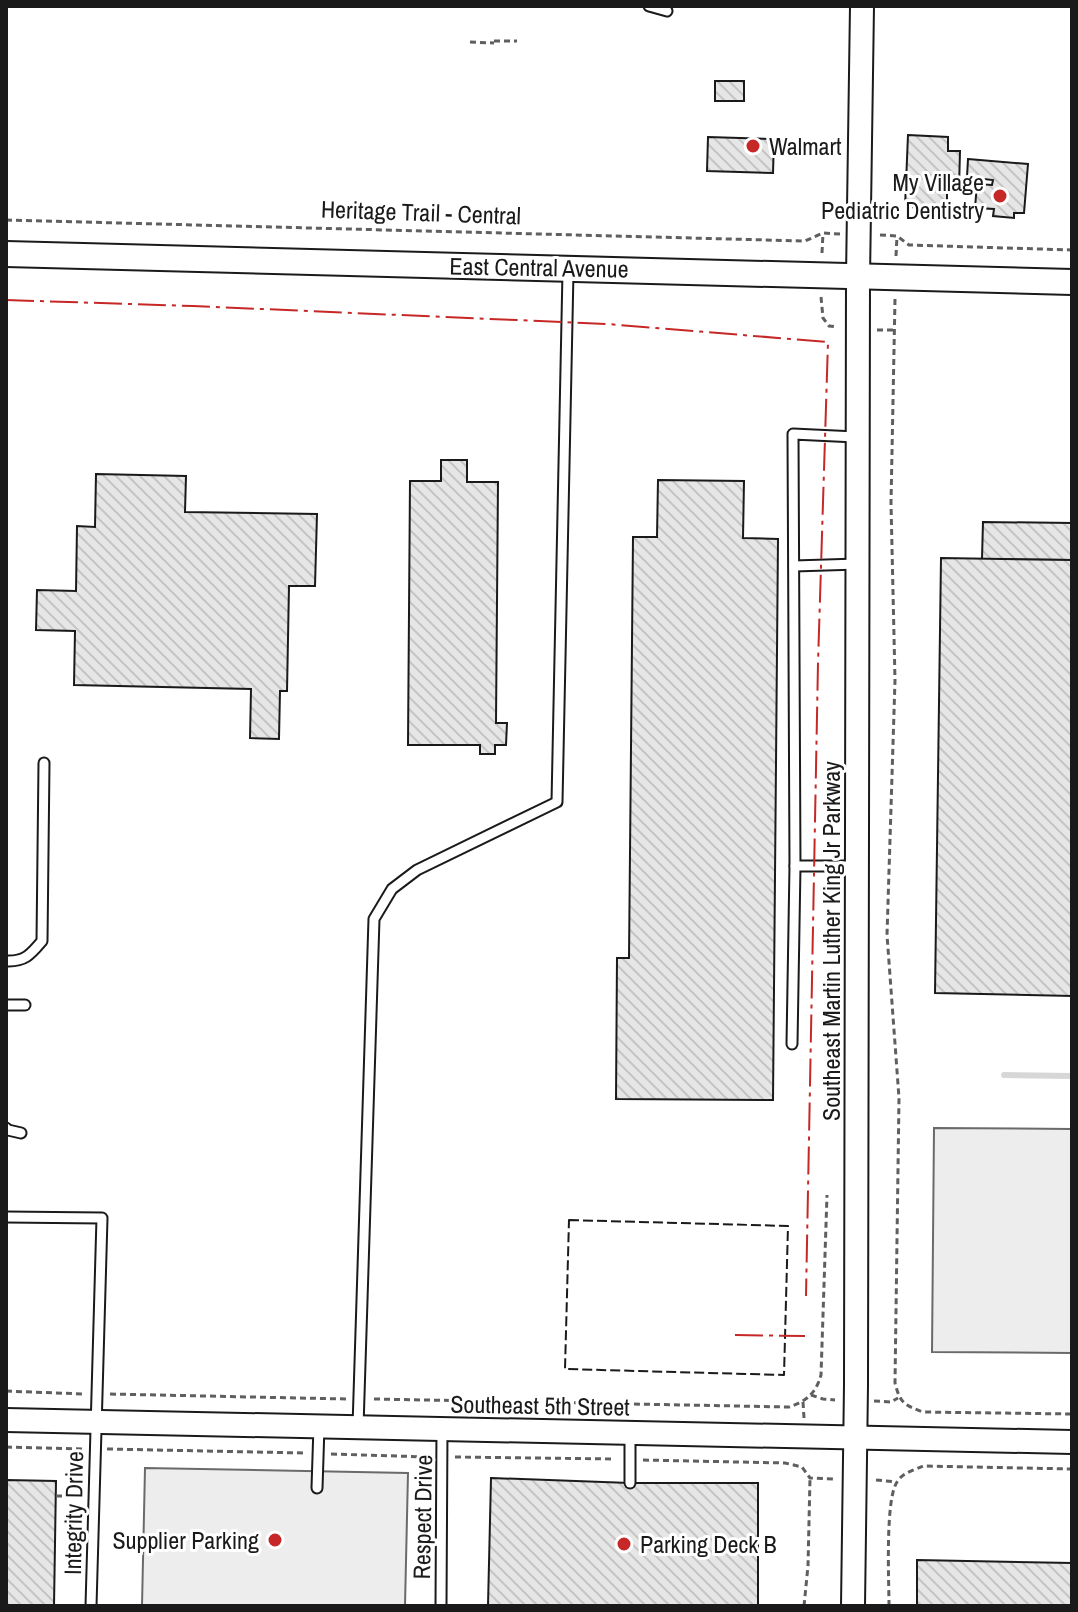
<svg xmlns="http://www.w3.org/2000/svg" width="1078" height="1612" font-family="'Archivo Narrow',sans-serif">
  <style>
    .built { fill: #ededed; stroke: #6a6a6a; stroke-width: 2 }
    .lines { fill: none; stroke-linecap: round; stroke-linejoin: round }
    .stream { stroke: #d7d7d7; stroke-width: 6 }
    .building { fill: url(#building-back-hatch); stroke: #1a1a1a; stroke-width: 2 }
    .service-casing { stroke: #1a1a1a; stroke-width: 13 }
    .tertiary-casing { stroke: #1a1a1a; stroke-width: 26 }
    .secondary-casing { stroke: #1a1a1a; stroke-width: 28 }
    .path { stroke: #5f5f5f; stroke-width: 3; stroke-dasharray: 6 4; stroke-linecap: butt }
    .service { stroke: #fff; stroke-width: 9 }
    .tertiary { stroke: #fff; stroke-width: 22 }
    .secondary { stroke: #fff; stroke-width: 24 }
    .fence { stroke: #1a1a1a; stroke-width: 2; stroke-dasharray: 10 4; stroke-linecap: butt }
    .power { stroke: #c62828; stroke-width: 2; stroke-dasharray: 28 6 4 6; stroke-linecap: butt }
    .poi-dot { fill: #c62828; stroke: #fff; stroke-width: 3 }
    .labels { text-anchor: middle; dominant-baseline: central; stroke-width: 6; stroke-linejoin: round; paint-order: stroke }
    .poi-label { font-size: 24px; fill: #1a1a1a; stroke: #fff; text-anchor: start }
    .street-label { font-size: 24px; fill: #1a1a1a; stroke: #fff }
  </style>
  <defs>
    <pattern id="building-back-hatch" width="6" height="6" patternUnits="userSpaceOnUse" patternTransform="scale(2)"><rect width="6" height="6" fill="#e6e6e6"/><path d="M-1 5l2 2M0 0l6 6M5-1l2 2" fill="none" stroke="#c5c5c5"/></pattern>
  </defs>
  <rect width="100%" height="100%" fill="#fff"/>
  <g class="built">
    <path d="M934,1128L1072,1129V1353L932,1352Z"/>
    <path d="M145,1468L408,1473L405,1606H142Z"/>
  </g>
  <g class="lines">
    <path class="stream" d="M1004,1075L1072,1076"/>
  </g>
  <g class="building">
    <rect x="715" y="81" width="29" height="20"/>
    <path d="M908,135L948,137V151H960L959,189H947V208L905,207Z"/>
    <path d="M708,137L774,139L773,173L707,171Z"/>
    <path d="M968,159L1028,164L1024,213H1014V218L993,216L994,209L975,208L977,184L992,185L993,180L967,177Z"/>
    <path d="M441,460H467V482H498L496,723H507L506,745H495V754H480V745H408L410,481H441Z"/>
    <path d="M96,474L186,476L185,512L317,514L315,586H289L287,691H280L279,739L250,738L251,689L74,685L75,631L36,630L37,590L76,591L77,526L95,527Z"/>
    <path d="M658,480L744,481L743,538L778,539L773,1100L616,1099L617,958H629L633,537H657Z"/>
    <path d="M983,522L1072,523V560L982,559Z"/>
    <path d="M941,558L1072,560V996L935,993Z"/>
    <path d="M491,1478L630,1483H758V1606H488Z"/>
    <path d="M6,1480L56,1481L54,1606H6Z"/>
    <path d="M917,1560L1072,1563V1606H917Z"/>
  </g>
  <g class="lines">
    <defs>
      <g id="service">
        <path d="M649,6L667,11"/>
        <path d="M794,566L858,564"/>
        <path d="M795,866H856"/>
        <path d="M6,961C25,962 31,954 42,941L44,763"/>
        <path d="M6,1005H25"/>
        <path d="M792,1044L795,866L793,434L856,437"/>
        <path d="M6,1128L8,1130L21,1133"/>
        <path d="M6,1217L102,1218L91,1606"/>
        <path d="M358,1427L374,919L392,889L417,870L557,802L568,272"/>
        <path d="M630,1483V1434"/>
        <path d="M317,1488L319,1426"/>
        <path d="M441,1606L442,1429"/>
      </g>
      <g id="tertiary">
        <path d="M6,1420L1072,1442"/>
        <path d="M853,1606L856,1385L858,277L862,6"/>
      </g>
      <path id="secondary" d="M6,254L1072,282"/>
    </defs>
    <use href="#service" class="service-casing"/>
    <use href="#tertiary" class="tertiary-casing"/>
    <use href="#secondary" class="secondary-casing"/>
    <g class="path">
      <path d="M494,41H517"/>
      <path d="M470,42L494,43"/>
      <path d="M6,220L805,241L823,233L840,234"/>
      <path d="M880,235L897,236L909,245L1072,250"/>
      <path d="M822,253L823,233"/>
      <path d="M896,256L897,236"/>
      <path d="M821,297L823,318L829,326L837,327"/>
      <path d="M895,299L891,503L895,680L887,935L899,1098L895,1383C900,1403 904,1405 923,1412L1072,1414"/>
      <path d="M877,330H893"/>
      <path d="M6,1391L82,1394"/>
      <path d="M110,1394L346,1399"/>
      <path d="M811,1395L823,1399L835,1400"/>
      <path d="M374,1399L789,1407C807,1401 816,1393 821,1375L827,1195"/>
      <path d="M874,1401L891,1402L898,1398"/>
      <path d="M803,1402L804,1418"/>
      <path d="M6,1447L84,1449"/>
      <path d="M107,1449L304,1453"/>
      <path d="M331,1454L427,1457"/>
      <path d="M455,1457L615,1459"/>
      <path d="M643,1460L785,1463L802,1467L810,1478L833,1479"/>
      <path d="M876,1480L896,1482"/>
      <path d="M56,1496H69"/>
      <path d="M804,1606L808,1566L810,1478"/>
      <path d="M889,1606C889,1581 885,1500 897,1482C902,1473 914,1470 923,1466L1072,1469"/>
    </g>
    <use href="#service" class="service"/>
    <use href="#tertiary" class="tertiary"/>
    <use href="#secondary" class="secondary"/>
    <path class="fence" d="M569,1220L788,1226L784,1375L565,1369Z"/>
    <g class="power">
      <path d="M6,300L193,306L607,324L828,342L818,663L806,1296"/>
      <path d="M735,1335L805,1336"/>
    </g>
  </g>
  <g class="poi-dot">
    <circle cx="753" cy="146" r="8"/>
    <circle cx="1000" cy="196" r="8"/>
    <circle cx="275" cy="1540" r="8"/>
    <circle cx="624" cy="1544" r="8"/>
  </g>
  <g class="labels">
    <g class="poi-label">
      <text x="769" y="146">Walmart</text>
      <text x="984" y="182" text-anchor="end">My Village<tspan x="984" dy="28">Pediatric Dentistry</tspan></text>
      <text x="259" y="1540" text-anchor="end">Supplier Parking</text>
      <text x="640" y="1544">Parking Deck B</text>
    </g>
    <g class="street-label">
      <text transform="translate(421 212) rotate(2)">Heritage Trail - Central</text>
      <text transform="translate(539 267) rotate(1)">East Central Avenue</text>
      <text transform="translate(831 941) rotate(-90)">Southeast Martin Luther King Jr Parkway</text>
      <text transform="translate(540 1405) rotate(1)">Southeast 5th Street</text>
      <text transform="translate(73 1513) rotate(-89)">Integrity Drive</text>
      <text transform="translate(422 1517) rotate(-89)">Respect Drive</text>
    </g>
  </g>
  <rect width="1078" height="1612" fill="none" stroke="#1a1a1a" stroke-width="16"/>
</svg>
